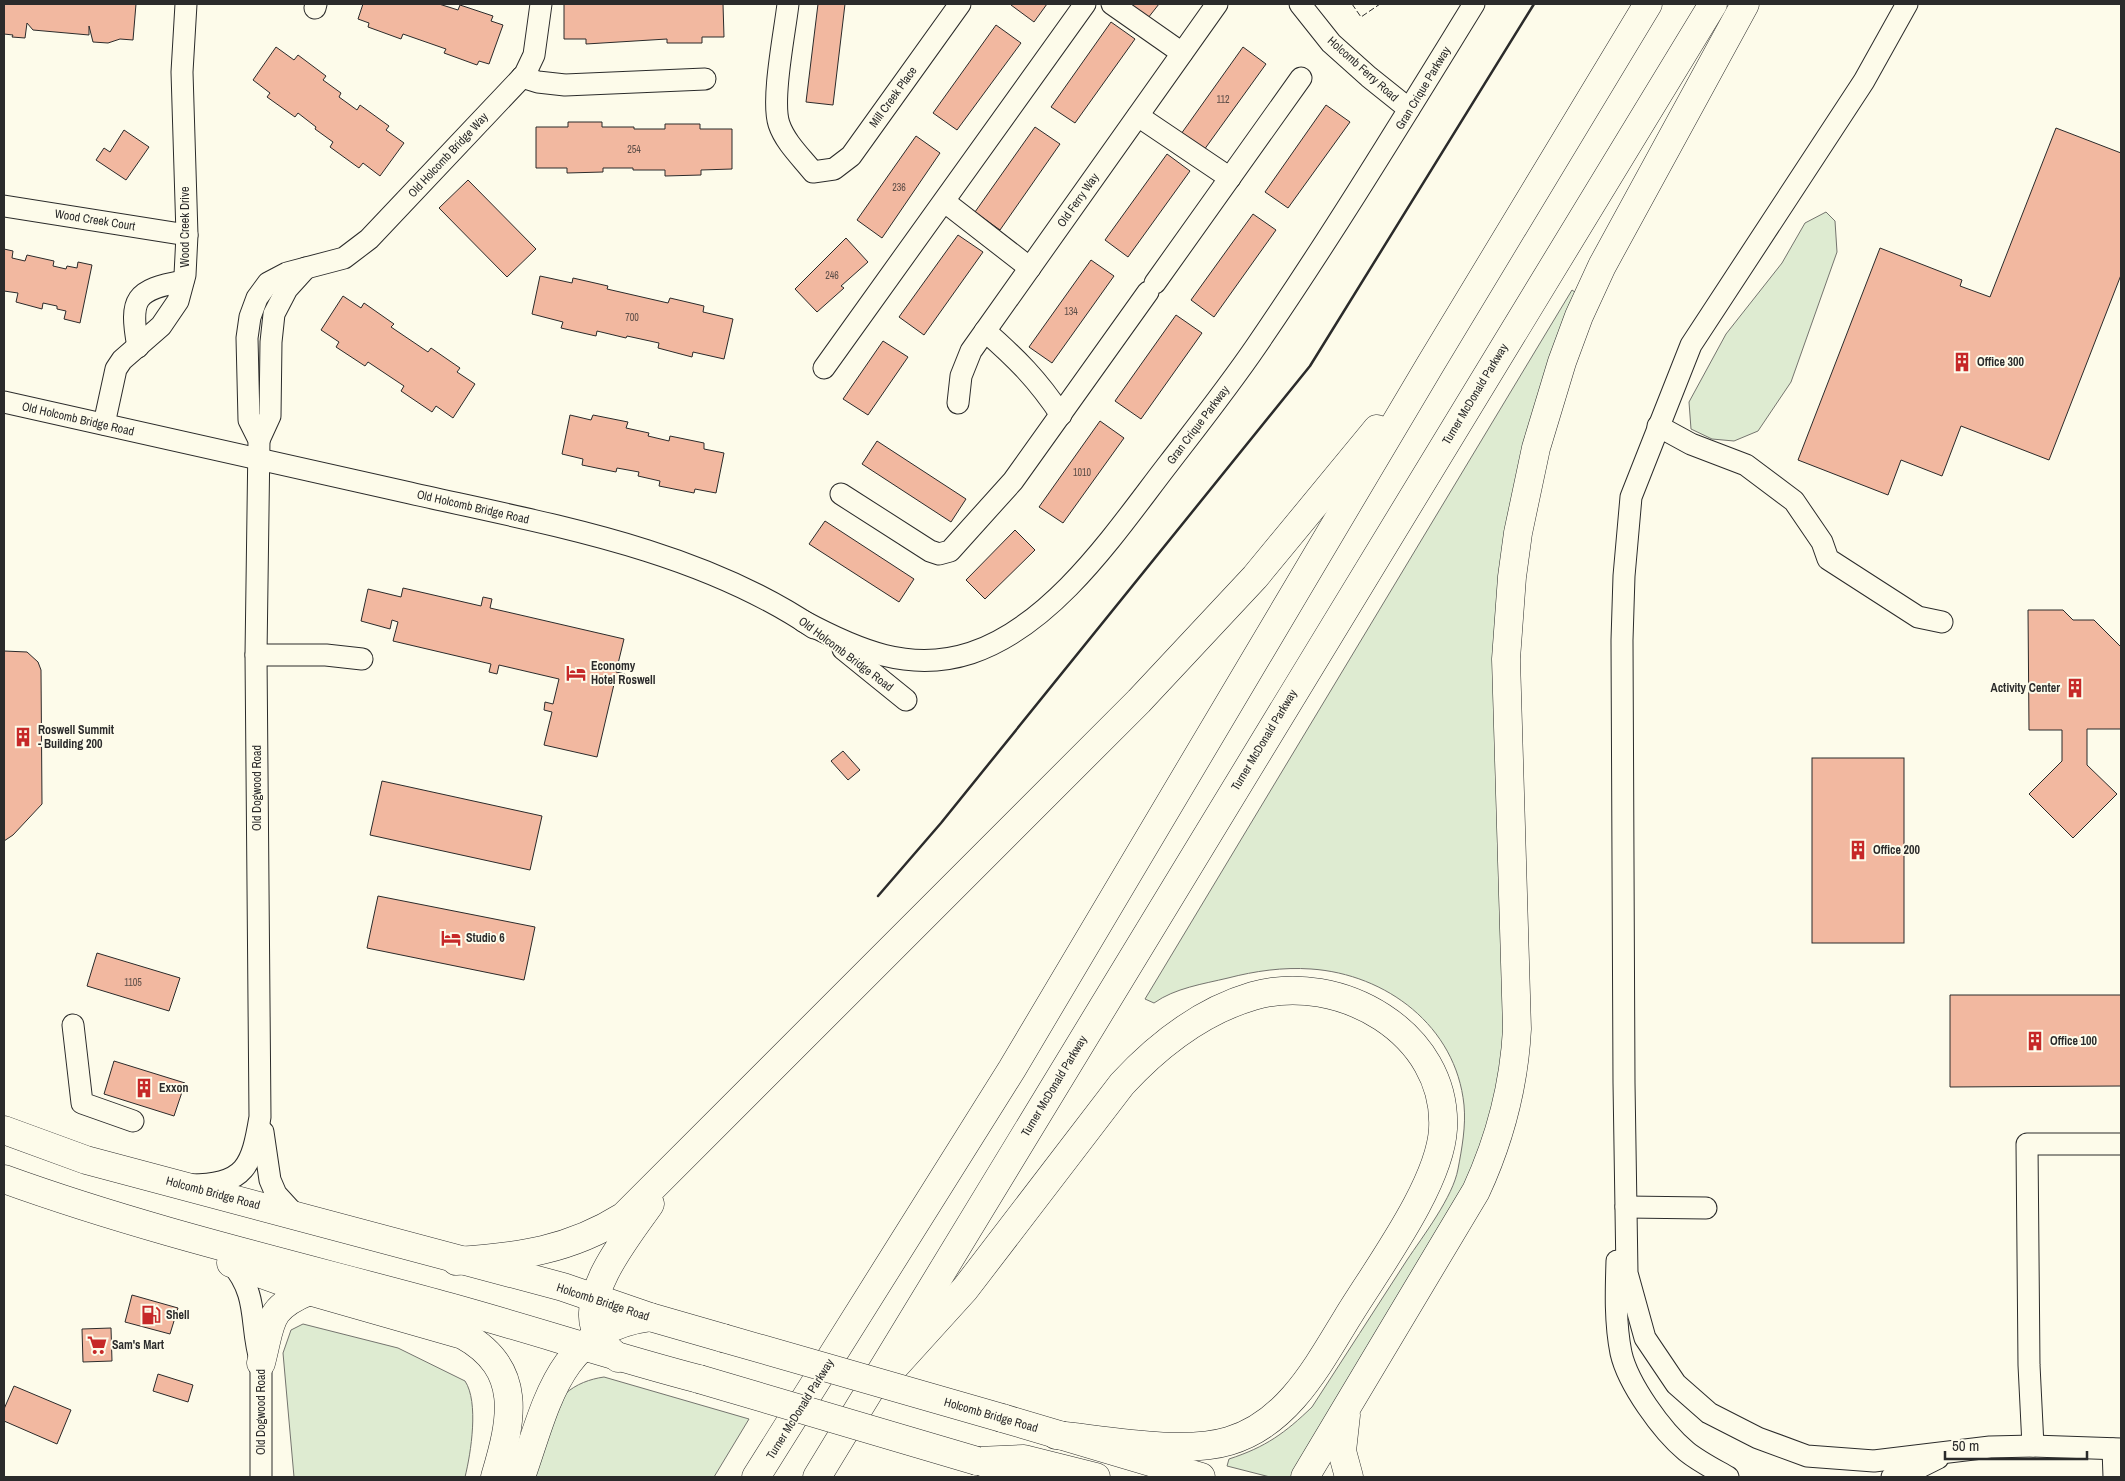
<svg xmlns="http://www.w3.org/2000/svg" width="2125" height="1481" font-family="'Archivo Narrow',sans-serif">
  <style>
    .green { fill: #deebd1; stroke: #74746e }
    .building { fill: #f2b8a0; stroke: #2b2b2b }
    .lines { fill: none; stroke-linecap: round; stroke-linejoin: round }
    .minor-casing { stroke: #2b2b2b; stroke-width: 23 }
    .major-casing { stroke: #2b2b2b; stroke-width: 29 }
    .highway-casing { stroke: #2b2b2b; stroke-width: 29 }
    .minor { stroke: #fdfbea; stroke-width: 21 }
    .major { stroke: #fdfbea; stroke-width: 28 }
    .highway { stroke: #fdfbea; stroke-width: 28 }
    .major-bridge-casing { stroke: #2b2b2b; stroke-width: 29; stroke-linecap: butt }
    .major-bridge { stroke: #fdfbea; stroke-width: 28 }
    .fence { stroke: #2b2b2b; stroke-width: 1; stroke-dasharray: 6 2.5; stroke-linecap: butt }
    .wall { stroke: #2b2b2b; stroke-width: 2.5 }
    .labels { text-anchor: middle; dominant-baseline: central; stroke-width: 4; stroke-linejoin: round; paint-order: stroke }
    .number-label { font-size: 10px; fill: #5d4e48 }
    .street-label { font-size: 12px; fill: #2b2b2b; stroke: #fdfbea }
    .poi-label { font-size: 12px; font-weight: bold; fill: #2b2b2b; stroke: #fdfbea; text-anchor: start }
  </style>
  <rect width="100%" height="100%" fill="#fdfbea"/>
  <g class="green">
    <path d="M1826,212L1835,221L1837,252L1791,382L1758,431L1734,441L1712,439L1691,429L1689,402L1726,334L1782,263L1805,223Z"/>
    <path d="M1572,290L1579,295L1525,460L1509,1046L1477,1168L1292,1477H1270L1227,1466L1229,1459C1266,1447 1285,1433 1312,1407C1344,1358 1375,1309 1407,1260C1423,1236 1453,1197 1458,1169C1462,1148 1466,1126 1464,1105C1456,1026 1386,974 1311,969C1283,967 1255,971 1228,978C1203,984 1175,988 1154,1003L1145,999Z"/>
    <path d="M303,1324L398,1348L465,1381C479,1402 471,1453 465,1477H294L283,1353L291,1330Z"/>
    <path d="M604,1377L749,1419L714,1477H534C540,1460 554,1404 565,1394C576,1384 590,1379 604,1377Z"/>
  </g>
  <g class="building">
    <path d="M4,4H136L133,40L120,39L108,43L93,42L89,26V35L33,30L27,23L25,38L12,37L13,35L4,34Z"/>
    <path d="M363,4H439L458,10L460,5L493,16L491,21L503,25L489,64L479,61L477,65L444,53L446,49L403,34L401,39L368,27L369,23L358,19Z"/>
    <path d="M564,4H723L724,37H702V43H667V39L586,44V39H564Z"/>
    <path d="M818,4H845L833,105L806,102Z"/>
    <path d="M1012,4H1047L1034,22L1011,5Z"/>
    <path d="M1128,4H1159L1148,18Z"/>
    <path d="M1111,22L1135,39L1075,123L1051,107Z"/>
    <path d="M996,25L1021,43L957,130L933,113Z"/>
    <path d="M276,47L294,60L298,55L326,76L323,80L341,93L339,97L357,110L360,105L389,126L386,130L404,143L380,176L363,163L359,168L330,147L333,142L315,129L316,127L298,113L295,117L267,97L270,93L253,80Z"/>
    <path d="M1243,47L1266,64L1204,150L1181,134Z"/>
    <path d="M1326,105L1350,122L1288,208L1265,192Z"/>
    <path d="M568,122H602V127H634V129H665V124H700V129H732V169L701,170V175L665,176V170H633V168H603V172L567,173V168H536V127H568Z"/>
    <path d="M1035,127L1060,144L1000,230L975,212Z"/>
    <path d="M2056,128L2121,153V275L2049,460L1961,426L1942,476L1901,460L1888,495L1798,460L1880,248L1962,280L1960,286L1990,297Z"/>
    <path d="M124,130L149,147L126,180L96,160L104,148L110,152Z"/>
    <path d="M916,136L940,153L882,238L857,220Z"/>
    <path d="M1167,154L1190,171L1128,257L1105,240Z"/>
    <path d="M468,180L536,249L507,277L439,208Z"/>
    <path d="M1253,214L1276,230L1214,317L1191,300Z"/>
    <path d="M958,235L983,252L924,335L899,317Z"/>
    <path d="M846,238L868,262L841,286L844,288L817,312L795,289Z"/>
    <path d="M4,249L13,251L12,258L25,261L27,255L54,261L53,266L66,269L67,266L77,268L78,262L92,265L80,323L64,319L66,311L57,309V306L43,303L42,309L16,302L18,293L4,291V293Z"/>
    <path d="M1091,260L1114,276L1052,363L1029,347Z"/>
    <path d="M540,276L572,283L573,278L608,286L607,289L668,303L670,298L704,306L703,312L733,319L724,359L693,352L692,357L658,348L659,343L627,336L626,338L597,331L596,336L561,328L563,322L532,314Z"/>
    <path d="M343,296L361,308L364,303L394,324L391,327L428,352L431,348L460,368L457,372L475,384L453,418L436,406L432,412L401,391L404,386L368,362L365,366L336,347L339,342L321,330Z"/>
    <path d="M1176,315L1202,333L1141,419L1115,401Z"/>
    <path d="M883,341L908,357L868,415L843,399Z"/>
    <path d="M570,415L591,420L593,415L628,422L626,428L649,433L648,436L669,441L670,436L704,443V449L724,453L716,493L695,489L694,493L659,486L660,481L638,476L639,472L617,468L616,472L582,465L583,459L562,454Z"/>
    <path d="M1100,421L1124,438L1063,523L1039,507Z"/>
    <path d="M877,441L966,499L951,522L862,464Z"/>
    <path d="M825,521L914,579L899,602L809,544Z"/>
    <path d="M1015,530L1035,550L985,599L966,580Z"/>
    <path d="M403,588L481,606L483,597L492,599L490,608L624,639L616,672L625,674L623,682L615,680L597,757L544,745L552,712L544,710L545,702L553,704L559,679L499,665L497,674L489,672L491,664L393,641L398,622L392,620L390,629L361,621L368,589L401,597Z"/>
    <path d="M2028,610H2063L2073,620H2094L2121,647V729H2087V765L2117,794L2073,838L2029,794L2062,761V730H2029Z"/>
    <path d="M4,651L27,652L38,662L41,670L42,804L13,835L4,841Z"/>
    <path d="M843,751L860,770L848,780L831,761Z"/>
    <rect x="1812" y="758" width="92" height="185"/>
    <path d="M382,781L542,816L530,870L370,835Z"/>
    <path d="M378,896L535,927L524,980L367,948Z"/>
    <path d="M97,953L180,978L169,1011L87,986Z"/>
    <path d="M1950,995H2121V1086L1950,1087Z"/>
    <path d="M114,1061L185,1083L174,1116L104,1094Z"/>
    <path d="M132,1295L178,1308L170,1334L125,1322Z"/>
    <path d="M111,1328L112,1361L83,1362L82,1329Z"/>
    <path d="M158,1374L193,1385L188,1402L153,1391Z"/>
    <path d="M14,1386L71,1410L57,1444L4,1421V1409Z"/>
  </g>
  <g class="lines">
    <defs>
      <g id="minor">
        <path d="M788,4C785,31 771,100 779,124C785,142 801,157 813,172L834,169L851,156L960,4"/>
        <path d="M1112,4L1182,53"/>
        <path d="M1300,4L1331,43L1369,77L1409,109"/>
        <path d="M1907,4L1864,81L1691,345L1631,497L1624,576L1622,640L1624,1083L1627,1273L1645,1338L1676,1384L1709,1413L1758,1438L1807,1456L1874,1461L1990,1447L2033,1446L2121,1449"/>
        <path d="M315,8L316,4"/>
        <path d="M522,77L538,82L565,85L705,79"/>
        <path d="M1138,116L1230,178"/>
        <path d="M945,202L1030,268"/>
        <path d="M4,206L187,235"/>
        <path d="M1155,283L1301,78"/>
        <path d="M985,331C1016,358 1038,380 1061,415"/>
        <path d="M138,347C129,298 135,290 183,281"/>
        <path d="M824,368L1085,4"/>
        <path d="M4,402C139,432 274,463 410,493C546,524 696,548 814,628"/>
        <path d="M958,403L961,376L971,351L1217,4"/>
        <path d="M104,424L116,369L122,360L161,326L178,301L185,275L187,235L182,72L186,4"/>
        <path d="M1658,426L1691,444L1746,465L1794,501L1822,542L1828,559L1918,617L1942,622"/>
        <path d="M259,440L270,416L271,342L274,314L287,289L306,268"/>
        <path d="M841,494L930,551L939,554L950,551L1013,481L1148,292"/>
        <path d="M803,621C857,650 910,673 971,653C1055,625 1117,530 1169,463C1199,424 1229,386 1257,345C1333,234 1403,119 1474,4"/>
        <path d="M843,649L906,700"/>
        <path d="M256,655H326L362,659"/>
        <path d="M73,1025L82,1103L133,1121"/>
        <path d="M263,1132L270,1180L276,1194L297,1217"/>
        <path d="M191,1185C246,1185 252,1165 260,1117L256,655L259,440L249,420L247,338L250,317L257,298L268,283L287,273L344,258L369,239L525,74L534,55L541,4"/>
        <path d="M1626,1207L1706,1208"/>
        <path d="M1617,1261C1616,1291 1615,1323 1621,1353C1628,1384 1662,1431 1686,1451C1698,1461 1714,1469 1728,1477"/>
        <path d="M231,1263C260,1296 249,1325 261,1363V1477"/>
        <path d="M2033,1446L2029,1365L2027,1144H2121"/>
        <path d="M2113,1449L2114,1477"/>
        <path d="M1892,1477L1912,1471L1938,1458"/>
      </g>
      <g id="major">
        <path d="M4,1130L86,1160L563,1287L650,1317L723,1338"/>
        <path d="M4,1179C145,1230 291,1264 435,1303C524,1327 611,1356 699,1379"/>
        <path d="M1002,1418L1201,1477"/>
        <path d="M985,1463L1036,1477"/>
      </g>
      <g id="highway">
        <path d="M456,1261C519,1257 570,1250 624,1216L1139,701L1255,577L1377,429"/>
        <path d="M231,1263L309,1291L463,1335C524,1369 512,1420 495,1477"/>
        <path d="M618,1358C609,1350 599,1341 595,1328C582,1291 630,1233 650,1204"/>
        <path d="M261,1363C272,1322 266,1309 309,1291"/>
        <path d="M897,1364L965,1289L1122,1084C1158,1045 1202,1011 1253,996C1339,971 1448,1033 1443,1129C1440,1185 1376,1270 1347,1318C1317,1367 1287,1424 1229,1441C1183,1455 1105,1440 1056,1435"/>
        <path d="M1346,1415L1342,1451L1349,1477"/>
        <path d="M977,1461L1024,1459L1096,1477"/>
        <path d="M521,1477C547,1403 559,1329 650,1317"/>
        <path d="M756,1477L1012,1069L1430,365L1648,4"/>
        <path d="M817,1477L1713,4"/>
        <path d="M1305,1477L1476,1191C1500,1139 1514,1086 1517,1029L1506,659L1512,577L1518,533L1536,448L1562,362L1579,316L1602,266L1745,4"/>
      </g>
    </defs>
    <use href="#minor" class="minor-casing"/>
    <use href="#major" class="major-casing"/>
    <use href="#highway" class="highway-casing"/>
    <use href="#minor" class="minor"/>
    <use href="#major" class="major"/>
    <use href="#highway" class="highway"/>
    <defs>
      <g id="major-bridge">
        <path d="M723,1338L1002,1418"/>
        <path d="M699,1379L977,1461"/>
      </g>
    </defs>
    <use href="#major-bridge" class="major-bridge-casing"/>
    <use href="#major-bridge" class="major-bridge"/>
    <path class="fence" d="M1352,4L1361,17L1380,4"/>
    <path class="wall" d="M878,896L941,823L1310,366L1534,4"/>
  </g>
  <defs>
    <symbol id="building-bare" viewBox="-9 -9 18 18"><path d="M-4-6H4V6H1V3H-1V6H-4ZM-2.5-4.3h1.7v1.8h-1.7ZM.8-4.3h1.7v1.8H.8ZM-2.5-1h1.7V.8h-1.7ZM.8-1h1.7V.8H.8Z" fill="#c62828" stroke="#fdfbea" stroke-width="2.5" paint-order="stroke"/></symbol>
    <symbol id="hotel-bare" viewBox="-9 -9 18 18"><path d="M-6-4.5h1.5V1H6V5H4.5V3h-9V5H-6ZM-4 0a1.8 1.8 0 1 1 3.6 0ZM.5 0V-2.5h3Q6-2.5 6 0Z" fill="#c62828" stroke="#fdfbea" stroke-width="2.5" paint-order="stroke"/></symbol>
    <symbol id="fuel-bare" viewBox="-9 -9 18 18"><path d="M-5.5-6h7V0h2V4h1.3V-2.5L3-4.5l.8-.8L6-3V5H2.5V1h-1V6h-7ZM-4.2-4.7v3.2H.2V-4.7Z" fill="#c62828" stroke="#fdfbea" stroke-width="2.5" paint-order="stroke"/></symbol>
    <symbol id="supermarket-bare" viewBox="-9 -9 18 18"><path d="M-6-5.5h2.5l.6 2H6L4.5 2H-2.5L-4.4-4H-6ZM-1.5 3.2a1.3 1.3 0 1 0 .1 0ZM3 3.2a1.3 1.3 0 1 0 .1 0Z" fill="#c62828" stroke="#fdfbea" stroke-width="2.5" paint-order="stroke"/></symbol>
  </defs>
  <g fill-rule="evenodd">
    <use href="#building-bare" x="1948" y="348" width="28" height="28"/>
    <use href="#hotel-bare" x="562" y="659" width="28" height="28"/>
    <use href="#building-bare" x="2061" y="674" width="28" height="28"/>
    <use href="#building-bare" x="9" y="723" width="28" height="28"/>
    <use href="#building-bare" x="1844" y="836" width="28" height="28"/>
    <use href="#hotel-bare" x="437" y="924" width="28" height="28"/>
    <use href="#building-bare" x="2021" y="1027" width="28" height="28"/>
    <use href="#building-bare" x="130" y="1074" width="28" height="28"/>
    <use href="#fuel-bare" x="137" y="1301" width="28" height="28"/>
    <use href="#supermarket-bare" x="83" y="1331" width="28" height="28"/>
  </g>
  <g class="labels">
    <g class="number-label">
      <text x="1223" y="99">112</text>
      <text x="634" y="149">254</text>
      <text x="899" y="187">236</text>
      <text x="832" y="275">246</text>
      <text x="1071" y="311">134</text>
      <text x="632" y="317">700</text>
      <text x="1082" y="472">1010</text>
      <text x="133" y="982">1105</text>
    </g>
    <g class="street-label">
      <text transform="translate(1363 69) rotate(42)">Holcomb Ferry Road</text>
      <text transform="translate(1423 88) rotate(-59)">Gran Crique Parkway</text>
      <text transform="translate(893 97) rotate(-54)">Mill Creek Place</text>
      <text transform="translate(448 155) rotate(-47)">Old Holcomb Bridge Way</text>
      <text transform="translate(1078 200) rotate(-55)">Old Ferry Way</text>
      <text transform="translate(95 220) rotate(9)">Wood Creek Court</text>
      <text transform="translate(185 227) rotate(-90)">Wood Creek Drive</text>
      <text transform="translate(1475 394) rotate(-59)">Turner McDonald Parkway</text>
      <text transform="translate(78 419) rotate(13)">Old Holcomb Bridge Road</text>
      <text transform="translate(1198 425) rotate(-53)">Gran Crique Parkway</text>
      <text transform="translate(473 507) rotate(13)">Old Holcomb Bridge Road</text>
      <text transform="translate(846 654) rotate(37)">Old Holcomb Bridge Road</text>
      <text transform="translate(1264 740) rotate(-59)">Turner McDonald Parkway</text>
      <text transform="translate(257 788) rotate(-90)">Old Dogwood Road</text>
      <text transform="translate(1054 1086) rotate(-59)">Turner McDonald Parkway</text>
      <text transform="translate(213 1193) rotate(15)">Holcomb Bridge Road</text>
      <text transform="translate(603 1302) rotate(18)">Holcomb Bridge Road</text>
      <text transform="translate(800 1409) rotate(-58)">Turner McDonald Parkway</text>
      <text transform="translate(261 1412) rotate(-90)">Old Dogwood Road</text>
      <text transform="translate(991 1415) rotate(16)">Holcomb Bridge Road</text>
    </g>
    <g class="poi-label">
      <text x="1977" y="362">Office 300</text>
      <text x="591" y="666">Economy<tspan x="591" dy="14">Hotel Roswell</tspan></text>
      <text x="2060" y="688" text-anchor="end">Activity Center</text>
      <text x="38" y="730">Roswell Summit<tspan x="38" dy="14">- Building 200</tspan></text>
      <text x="1873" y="850">Office 200</text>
      <text x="466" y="938">Studio 6</text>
      <text x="2050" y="1041">Office 100</text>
      <text x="159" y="1088">Exxon</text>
      <text x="166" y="1315">Shell</text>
      <text x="112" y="1345">Sam's Mart</text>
    </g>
  </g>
  <rect width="2125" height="1481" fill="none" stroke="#2b2b2b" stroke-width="10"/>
  <path d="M1945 1451v8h142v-8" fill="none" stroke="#2b2b2b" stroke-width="2.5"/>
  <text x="1952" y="1451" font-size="15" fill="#2b2b2b" stroke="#fdfbea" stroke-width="4" paint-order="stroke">50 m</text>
</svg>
